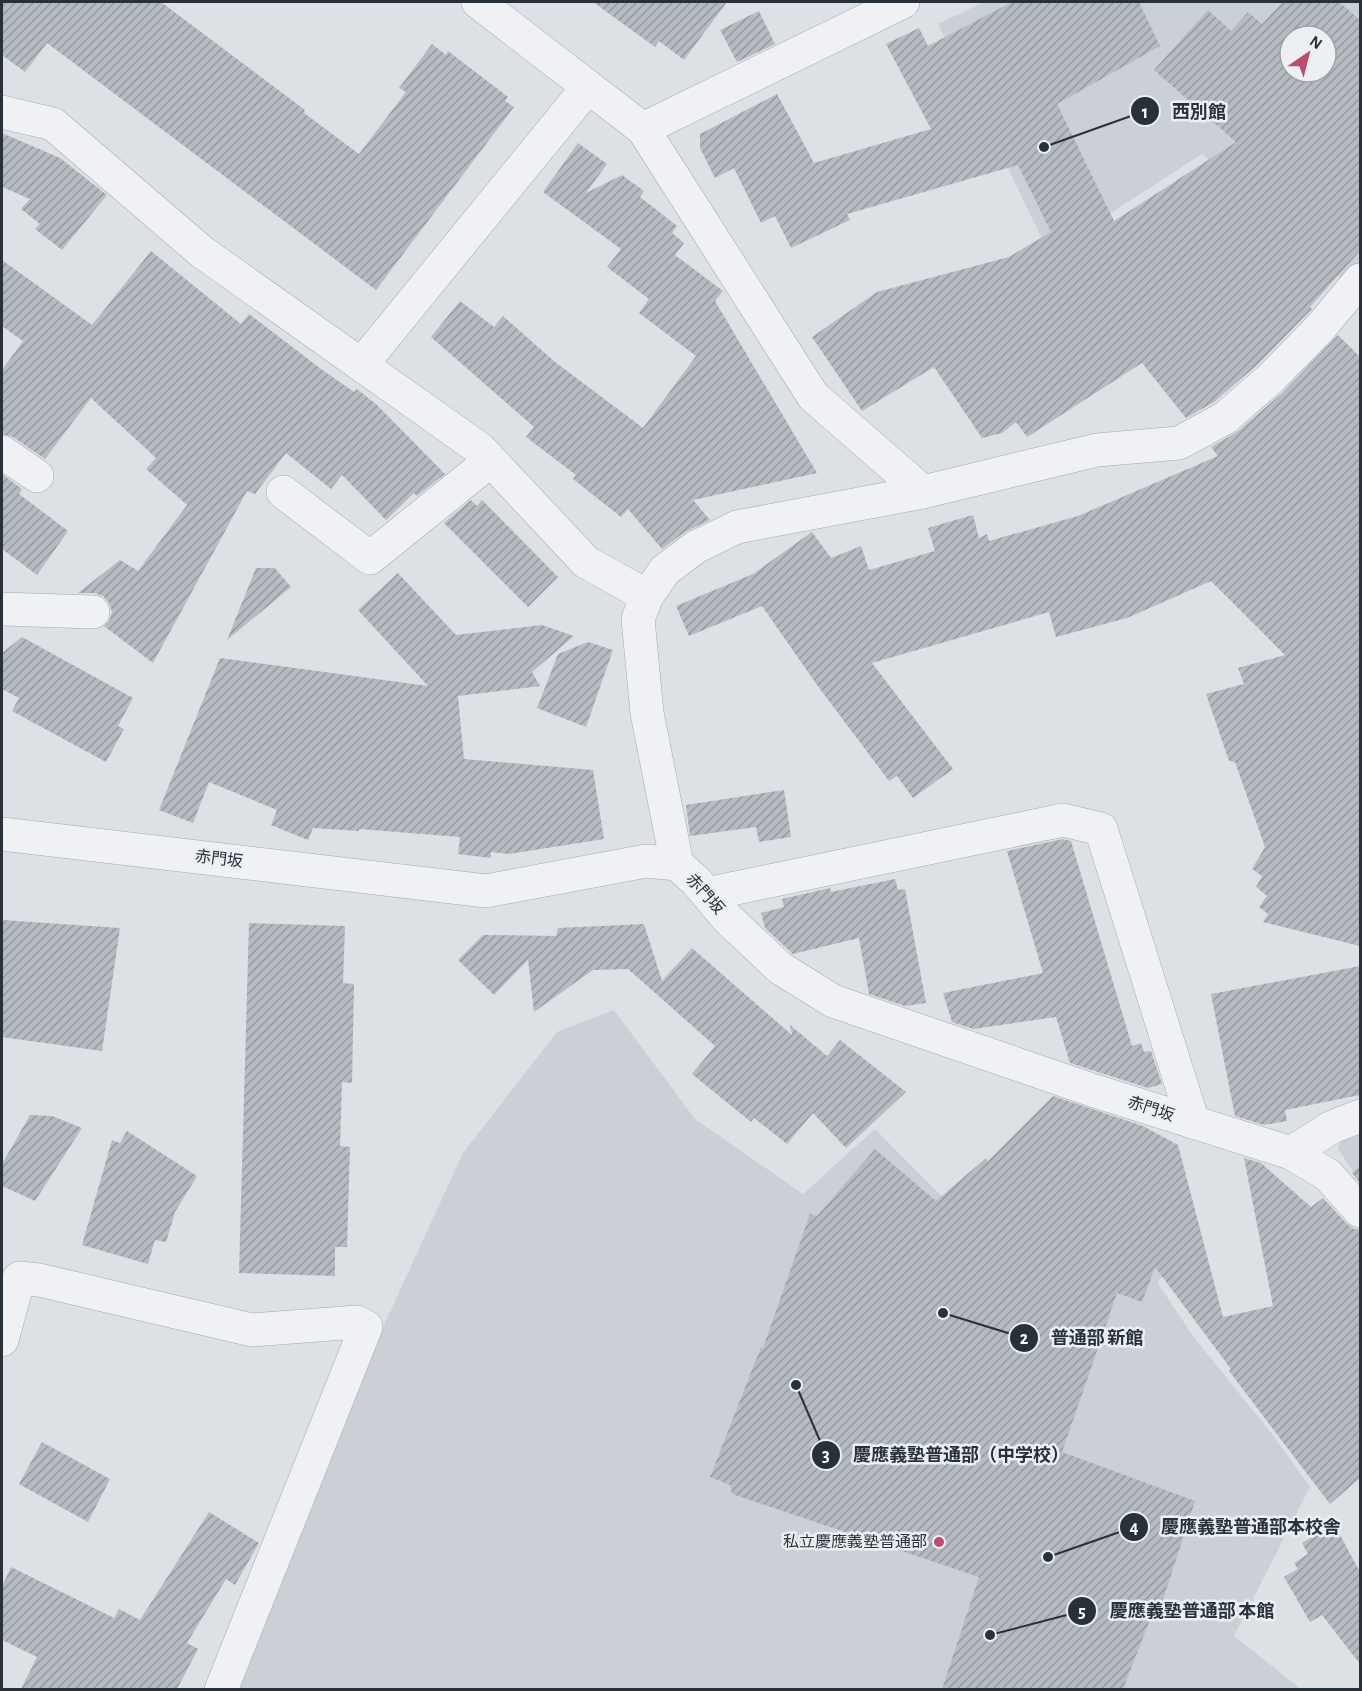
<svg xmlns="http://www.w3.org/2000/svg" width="1362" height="1691" font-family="'Alegreya Sans','Noto Sans JP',sans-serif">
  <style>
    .built { fill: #cbd0d6; fill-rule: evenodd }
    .building { fill: url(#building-hatch); fill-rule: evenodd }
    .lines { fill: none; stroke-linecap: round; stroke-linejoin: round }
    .minor-casing { stroke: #a3a9ae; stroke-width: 34 }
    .minor { stroke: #eff1f4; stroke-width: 33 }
    .poi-dot { fill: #bf4c6c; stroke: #ecf0f3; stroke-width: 2 }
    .labels { text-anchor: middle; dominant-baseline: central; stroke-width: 5; stroke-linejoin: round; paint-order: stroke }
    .street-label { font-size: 16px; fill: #28313a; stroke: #ecf0f3 }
    .poi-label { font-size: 16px; fill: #28313a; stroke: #ecf0f3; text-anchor: end }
    .leader { fill: none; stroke: #28313a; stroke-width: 2 }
    .callout-dot { fill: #28313a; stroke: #ecf0f3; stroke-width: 2 }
    .mark-label { font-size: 18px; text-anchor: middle; font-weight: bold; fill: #fff }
    .callout-label { font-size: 18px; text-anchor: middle; font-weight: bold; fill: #28313a; stroke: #ecf0f3; stroke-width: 5; stroke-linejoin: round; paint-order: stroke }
  </style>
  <defs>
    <pattern id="building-hatch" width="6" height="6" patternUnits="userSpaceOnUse" patternTransform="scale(1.5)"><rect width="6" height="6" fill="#b5bbc1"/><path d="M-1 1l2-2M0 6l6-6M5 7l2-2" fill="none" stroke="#93999e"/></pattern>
  </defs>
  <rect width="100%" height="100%" fill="#dde1e5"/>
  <g class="built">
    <path d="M984,2H1360V262L1344,281L1202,154L1049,253L938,24ZM1290,36H1326V72H1290Z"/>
    <path d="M614,1010L695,1119L803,1194L875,1129L996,1251L1050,1207L1168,1272L1157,1282L1193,1336L1272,1434L1310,1487L1234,1636L1301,1689L239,1690L384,1325L463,1153L557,1032Z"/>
    <path d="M1360,1127V1181L1338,1149L1344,1132Z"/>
  </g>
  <g class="building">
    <path d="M2,2H161L305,110L304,113L359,154L406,92L399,88L432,44L446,55L448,51L508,97L505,101L514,107L376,290L47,43L25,72L2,55Z"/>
    <path d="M593,2H727L684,60L659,41L655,47Z"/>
    <path d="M1012,2H1139L1160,46L1057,104L1114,221L1236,142L1154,70L1208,10L1231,31L1248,12L1262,24L1283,2H1339L1360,20V251L1310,307L1312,309L1306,315L1257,365L1214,402L1186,418L1142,363L1027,437L1016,422L1002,433L982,438L934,367L862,411L812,337L877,292L1009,257L1051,232L1018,165L847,214L850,220L791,248L775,216L761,223L734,168L715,178L700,148V134L777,94L814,163L931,129L886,44L919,28L928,46ZM1290,36H1326V72H1290Z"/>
    <path d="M759,11L775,44L737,62L720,30Z"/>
    <path d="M2,133L60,158L107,195L62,250L35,229L40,224L21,209L30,199L2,187Z"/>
    <path d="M578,143L607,164L586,193L622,175L644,191L640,197L677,226L672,233L684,243L675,255L723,291L715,301L817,473L693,500L710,520L685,532L662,549L628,509L621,517L573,479L576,475L526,437L534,427L431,337L460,301L494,327L503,316L555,362L643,428L696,356L639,313L649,299L607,267L621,249L543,192Z"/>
    <path d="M151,251L241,324L249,314L321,369L354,392L357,389L377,405L445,474L417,496L414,493L386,520L342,475L331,489L286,453L255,494L247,491L153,663L104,626L109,621L112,612L109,603L103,596L94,593H78L120,560L138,571L187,505L146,469L156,458L91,398L45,459L13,437L2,434V370L23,341L2,326V260L92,325Z"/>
    <path d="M1338,335L1360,357V946L1263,922L1268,914L1259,907L1267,896L1256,887L1262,876L1252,869L1265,847L1235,762L1229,761L1206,694L1244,684L1238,668L1285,655L1211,581L1127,618L1056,637L1049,612L872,663L953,769L913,798L897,776L889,781L817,685L762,606L689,636L676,606L753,574L812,532L831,558L861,546L869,570L935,551L928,528L973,515L979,538L987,534L989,541L1078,516L1218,456L1211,447L1237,432L1282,393Z"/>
    <path d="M2,474L22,489L19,494L68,531L37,575L2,549Z"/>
    <path d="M471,500L477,506L482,500L558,577L528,607L444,523Z"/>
    <path d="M256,568H275L291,587L227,640Z"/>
    <path d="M398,573L456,635L542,625L574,636L532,672L540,686L458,696L464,759L593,770L604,839L509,854L491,852V858L458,854L460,837L359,829V831L313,828L308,840L271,825L277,810L209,782L193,823L159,810L220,658L428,686L358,610Z"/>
    <path d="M22,637L133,698L118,726L124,729L106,762L12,711L19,698L2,689V653Z"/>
    <path d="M588,642L613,650L586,727L537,708L558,654Z"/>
    <path d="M784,790L791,837L759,842L756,827L690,836L686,805Z"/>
    <path d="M1063,839L1071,841L1132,1046L1141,1043L1144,1052L1151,1051L1162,1084L1148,1088L1070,1063L1056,1017L973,1029L952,1022L943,993L1043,973L1007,851Z"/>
    <path d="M895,879L898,890L905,889L926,1003L905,1006L869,994L859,938L793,954L765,928L761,913L784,907L782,899L830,888L831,892Z"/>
    <path d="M2,920L120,928L102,1051L2,1037Z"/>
    <path d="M249,923L345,926L343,983L354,984L352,1083L342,1082L340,1146L350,1147L347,1247H335V1276L239,1273Z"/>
    <path d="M644,924L662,981L692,948L792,1035L790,1025L827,1056L840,1040L906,1092L846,1148L813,1113L787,1144L754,1118L751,1122L692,1074L715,1046L628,969L593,970L534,1012L528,960L494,995L458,960L483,935L556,936L558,928Z"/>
    <path d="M1360,966V1095L1285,1110L1287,1121L1264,1125L1235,1116L1211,994Z"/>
    <path d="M1053,1096L1143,1126L1178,1145L1223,1317L1273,1306L1244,1158L1261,1163L1311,1207L1323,1198L1346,1223L1354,1229H1360V1478L1330,1504L1229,1371L1231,1369L1155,1267L1142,1302L1117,1293L1062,1452L1195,1501L1159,1612H1153L1123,1689H942L979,1577L732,1494L730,1485L710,1477L761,1347L763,1348L810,1214L817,1216L875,1149L936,1201L986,1158L988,1161Z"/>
    <path d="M30,1115L52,1116L82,1128L35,1201L2,1186V1164Z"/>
    <path d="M127,1131L197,1176L175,1212L166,1242L155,1240L148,1264L82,1245L112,1140L120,1143Z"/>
    <path d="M1360,1166V1183L1352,1173Z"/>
    <path d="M42,1442L110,1479L88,1522L19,1484Z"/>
    <path d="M209,1512L259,1543L235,1585L226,1579L187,1643L198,1649L177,1689H21L37,1657L2,1640V1586L11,1567L114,1618L119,1609L140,1620Z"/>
    <path d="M1334,1524L1360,1572V1664L1322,1615L1310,1622L1284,1577L1298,1569L1294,1563L1308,1554L1302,1543Z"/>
  </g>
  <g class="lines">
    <defs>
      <g id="minor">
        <path d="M478,2L643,129L813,396L923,492"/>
        <path d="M2,112L53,124L202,252L480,449L586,562L647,596"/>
        <path d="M643,129L903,2"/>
        <path d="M362,364L588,87"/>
        <path d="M2,452L37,476"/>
        <path d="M283,492L370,558L490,461"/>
        <path d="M2,609L93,612"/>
        <path d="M2,834L486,891L646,861L677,864L696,881L728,919L780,968L833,1001L1092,1090L1291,1153L1328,1175L1360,1211"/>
        <path d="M677,864L647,713L638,619L647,596L665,570L696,547L737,527L923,492L1097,450L1179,443L1225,418L1270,379L1320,328L1360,280"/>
        <path d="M707,894L1063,820L1101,829L1193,1122"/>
        <path d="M1291,1153L1332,1127L1360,1116"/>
        <path d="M2,1340L19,1278L39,1280L252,1330L357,1322L366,1327L221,1690"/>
      </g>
    </defs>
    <use href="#minor" class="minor-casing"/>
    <use href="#minor" class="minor"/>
  </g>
  <circle class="poi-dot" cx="939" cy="1542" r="6"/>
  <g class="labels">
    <g class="street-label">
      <text transform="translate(219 859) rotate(7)">赤門坂</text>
      <text transform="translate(705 894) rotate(48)">赤門坂</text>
      <text transform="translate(1151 1109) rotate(18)">赤門坂</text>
    </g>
    <g class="poi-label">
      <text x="927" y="1542">私立慶應義塾普通部</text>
    </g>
  </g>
  <path class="leader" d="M1044 147L1145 111M943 1313L1024 1338M796 1385L826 1455M1048 1557L1134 1527M990 1635L1082 1611"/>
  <g class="callout-dot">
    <circle cx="1044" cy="147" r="6"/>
    <circle cx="943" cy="1313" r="6"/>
    <circle cx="796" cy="1385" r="6"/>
    <circle cx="1048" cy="1557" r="6"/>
    <circle cx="990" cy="1635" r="6"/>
    <circle cx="1145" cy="111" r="15"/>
    <circle cx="1024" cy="1338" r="15"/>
    <circle cx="826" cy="1455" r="15"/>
    <circle cx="1134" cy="1527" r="15"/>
    <circle cx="1082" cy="1611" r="15"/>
  </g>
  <g class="mark-label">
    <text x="1145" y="118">1</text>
    <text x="1024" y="1344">2</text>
    <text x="826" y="1461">3</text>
    <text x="1134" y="1533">4</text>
    <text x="1082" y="1617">5</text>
  </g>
  <g class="callout-label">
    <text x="1199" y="118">西別館</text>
    <text x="1097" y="1344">普通部 新館</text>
    <text x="961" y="1461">慶應義塾普通部（中学校）</text>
    <text x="1251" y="1533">慶應義塾普通部本校舎</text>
    <text x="1192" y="1617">慶應義塾普通部 本館</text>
  </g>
  <rect width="1362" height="1691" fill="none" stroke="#28313a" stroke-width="6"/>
  <g transform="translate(1308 54) rotate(35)"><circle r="28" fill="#ecf0f3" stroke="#9ea4a9" stroke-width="1.5"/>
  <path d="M0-4.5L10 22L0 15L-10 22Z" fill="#bf4c6c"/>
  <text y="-9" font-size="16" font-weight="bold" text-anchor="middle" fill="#28313a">N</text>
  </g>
</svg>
